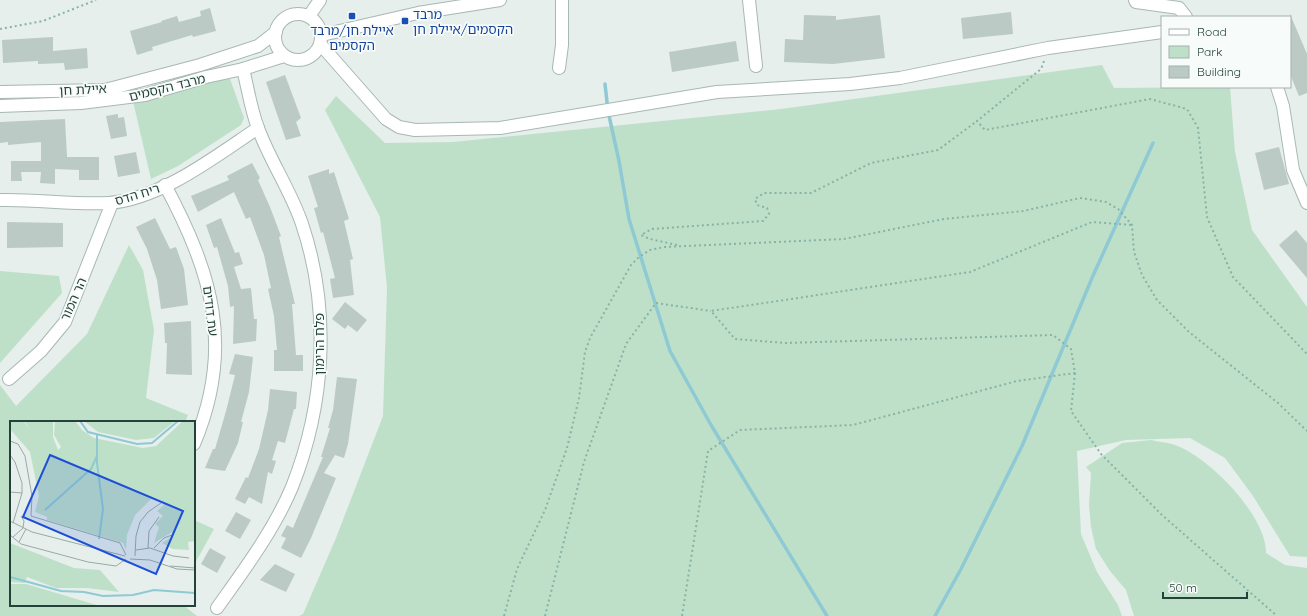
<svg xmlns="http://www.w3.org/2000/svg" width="1307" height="616" font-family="Quicksand,'Noto Sans Hebrew',sans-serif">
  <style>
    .green { fill: #bfe0c8 }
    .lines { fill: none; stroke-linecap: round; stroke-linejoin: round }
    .stream { stroke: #8ec9d4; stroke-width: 3.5 }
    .building { fill: #bbcac4 }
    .minor-casing { stroke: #a8b8b2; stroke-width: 14 }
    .path { stroke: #86b3a5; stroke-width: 2; stroke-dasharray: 2 3; stroke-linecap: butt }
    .minor { stroke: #fff; stroke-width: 12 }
    .transit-dot { fill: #1a4fb4; stroke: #f7fbf9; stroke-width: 1.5 }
    .labels { text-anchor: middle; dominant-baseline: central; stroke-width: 3.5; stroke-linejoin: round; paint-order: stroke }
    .transit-label { font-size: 13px; fill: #164399; stroke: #f7fbf9; text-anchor: start }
    .street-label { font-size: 13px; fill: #24423a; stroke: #f7fbf9 }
    .inset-river { fill: none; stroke: #8ec9d4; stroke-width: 2 }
    .inset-road { fill: none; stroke: #98aaa4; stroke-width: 1 }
    .view { fill: #1d4ed8; fill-opacity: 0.15; stroke: #1d4ed8; stroke-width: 2 }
    .inset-edge { fill: none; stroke: #24423a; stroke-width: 2 }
  </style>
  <rect width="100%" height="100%" fill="#e6efeb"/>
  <g class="green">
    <path d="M1102,65L1114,88L1230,87L1235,152L1252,230L1307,307V557L1290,556L1253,496L1225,458L1190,438L1126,440L1077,451L1081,534L1097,572L1118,605L1122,616H299L303,614L336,538L383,416L387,288L380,217L325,110L336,96L385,143L453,142L781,109Z"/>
    <path d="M229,76L244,118L241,125L178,166L151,179L133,101Z"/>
    <path d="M129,245L143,270L154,330L146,398L188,415L185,422H11V605H183L197,616H0V385L16,406L87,334Z"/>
    <path d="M0,271L59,276L62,293L0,363Z"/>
    <path d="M1151,440C1158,442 1165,442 1172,444C1207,454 1267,516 1266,553L1285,565L1307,568V616H1134L1126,590L1110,571L1096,549L1091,527L1089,505L1091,473L1086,467L1122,443Z"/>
    <path d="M194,520L214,529L194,565Z"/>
  </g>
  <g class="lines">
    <g class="stream">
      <path d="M605,84L608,111L619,161L629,219L670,351L711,425L827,616"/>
      <path d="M935,616L961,569L1022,446L1092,278L1153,143"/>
    </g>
  </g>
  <g class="building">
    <path d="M210,8L216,31L193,37L192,35L152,47L153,50L137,55L130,31L162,22L161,21L177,16L179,22L201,16L200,11Z"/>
    <path d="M1011,12L1013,34L963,39L961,18Z"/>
    <path d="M1290,14L1307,54V93L1299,96L1290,74Z"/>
    <path d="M804,15L836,16V20L880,15L885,58L833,64L784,62L785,39L803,40Z"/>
    <path d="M53,37V51L87,48L88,68L65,70L64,63L38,64V61L3,63L2,40Z"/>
    <path d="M736,41L739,61L672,72L669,52Z"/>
    <path d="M285,75L301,118L296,122L301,136L286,140L266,82Z"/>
    <path d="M118,114V118L124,117L127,136L111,139L106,116Z"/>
    <path d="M65,119L67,157H99V180H79V170L55,169V184L40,183L41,172H21L22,181H11V161H41V142L8,145V142L0,143V122Z"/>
    <path d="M1279,147L1289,184L1264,190L1255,153Z"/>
    <path d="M136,152L140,173L118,177L114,156Z"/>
    <path d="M252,163L260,178L258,180L270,207L281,236L279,237L295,304H292L296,355H303V371H274V350H277L274,316L268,289L271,288L264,255L250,217L246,219L234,192L198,212L191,196L229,180L227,176Z"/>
    <path d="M329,169V174L334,172L349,219L344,221L353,259L350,260L354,295L333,298L330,279L335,278L323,232L321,233L314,208L318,207L308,176Z"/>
    <path d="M155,218L170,249L176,247L184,269L188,305L161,309L157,280L147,249L136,227Z"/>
    <path d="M221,218L235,253L239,252L243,264L234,267L241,289L251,288L254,319H257L256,341L233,344L234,306L230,307L228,286L217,247L214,248L206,225Z"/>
    <path d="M7,222L63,223V247L7,248Z"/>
    <path d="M1296,230L1307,243V278L1279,245Z"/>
    <path d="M345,302L367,320L357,332L348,325L345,329L332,319Z"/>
    <path d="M191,321L192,375L166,374L167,343H165L164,323Z"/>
    <path d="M235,354L253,357L249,392L241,422H243L238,443L225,471L205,468L213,449H215L226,411L235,375L229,374Z"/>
    <path d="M337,377L357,379L348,444L344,458L335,455L324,473L336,478L311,538L301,558L281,548L286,538L281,536L287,525L293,528L323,457H321L330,428H328L333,410Z"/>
    <path d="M270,389L297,392L296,409H294L285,443L278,441L272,460L276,461L272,474L268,472L262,504L249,497L245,504L235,499L246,477L248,478L259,449L268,410Z"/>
    <path d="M236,512L251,520L240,539L225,531Z"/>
    <path d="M210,548L226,557L217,573L201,564Z"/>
    <path d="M275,564L295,574L286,592L260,580Z"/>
  </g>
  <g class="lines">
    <defs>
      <g id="minor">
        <path d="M749,0L756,66"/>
        <path d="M1135,0L1136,2L1179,8L1186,17"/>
        <circle cx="298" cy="37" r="23"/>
        <path d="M309,16L320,0"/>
        <path d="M322,35L418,13L500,0"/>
        <path d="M321,45L386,119L399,127L415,130L500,128L717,92L850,84L900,78L1048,48L1162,32"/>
        <path d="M559,68L562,45V0"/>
        <path d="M1277,87L1283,106L1293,170L1307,203"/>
        <path d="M0,92L105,90L200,65L258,46L276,32"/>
        <path d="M0,106L81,103L145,95L206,77L243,69L284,56"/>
        <path d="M165,185C212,273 235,347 194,444"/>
        <path d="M0,200C37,199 73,205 109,203C161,199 216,156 258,128"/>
        <path d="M9,379L41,351L65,322L112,203"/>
        <path d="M217,608C244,570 274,530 292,487C325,404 331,310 302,224C291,191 270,161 258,128C251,110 248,89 243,69"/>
      </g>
    </defs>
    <use href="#minor" class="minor-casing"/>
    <g class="path">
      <path d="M0,29L43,21L96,0"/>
      <path d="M1044,61L1041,69L977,121L985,130L1150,99L1187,109L1198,128L1207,217L1233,277L1307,354"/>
      <path d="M677,245L650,239L641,235L652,229L763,221L769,214L767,208L757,205L755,199L764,193H811L871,163L938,150L977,121"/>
      <path d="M1075,373L1071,411L1101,454L1162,515L1277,616"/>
      <path d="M504,616L517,569L545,510L567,448L579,398L585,352L590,338L631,265L639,257L650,250L664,247L844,239L944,219L1023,211L1080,198L1106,202L1118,209L1132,225L1134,252L1142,275L1157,300L1189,332L1278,403L1307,431"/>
      <path d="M545,616L584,462L626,344L656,303L711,311"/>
      <path d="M682,616L708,451L740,430L853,425L1017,381L1075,373L1071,349L1053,335L785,343L735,339L711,311L970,272L1092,222L1132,225"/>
    </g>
    <use href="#minor" class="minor"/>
  </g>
  <g class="transit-dot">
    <rect x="348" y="12" width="8" height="8" rx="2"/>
    <rect x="401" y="17" width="8" height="8" rx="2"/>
  </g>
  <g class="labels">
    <g class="transit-label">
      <text x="413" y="14">מרבד<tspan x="413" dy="15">הקסמים/איילת חן</tspan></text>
      <text x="352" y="30" text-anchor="middle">איילת חן/מרבד<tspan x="352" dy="15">הקסמים</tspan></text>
    </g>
    <g class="street-label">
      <text transform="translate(167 87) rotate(-14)">מרבד הקסמים</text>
      <text transform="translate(83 89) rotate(-3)">איילת חן</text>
      <text transform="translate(137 194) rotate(-17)">ריח הדס</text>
      <text transform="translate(73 299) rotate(-66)">הר המור</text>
      <text transform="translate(211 311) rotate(83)">עת דודים</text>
      <text transform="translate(319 344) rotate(-90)">פלח הרימון</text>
    </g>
  </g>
  <g transform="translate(10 421)">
    <rect width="185" height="185" fill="#e6efeb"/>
    <path d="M0,0H14L19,8L15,0H43V16L48,29L51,26L44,14L45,0H65L72,9L84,17L133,27L146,25L173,0H185V120L178,121L179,129L163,128L152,122L163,115L162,111L144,122L149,106L145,103L153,95L147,90L154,84L152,80L146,78L142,77L125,94L117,114L116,129L113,122L37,99V96L25,91L29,75L20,31L0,8ZM74,0H165L144,17L126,19L88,11ZM0,122L64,147L90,149L109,171L77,167H46L17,156L15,162L0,161ZM0,163H16L90,185H0Z" fill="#bfe0c8"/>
    <path class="inset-river" d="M70,0L78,11L127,23L142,22L168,0M87,14V42L93,88L89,118M35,89L81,48L87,35M0,156L51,170L74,171L93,175L123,174L144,169L185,172"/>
    <path class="inset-road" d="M0,20L8,23L15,35L22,75L21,95L110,122L116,134M0,34L5,41L12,62V72L3,102M0,71L12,72M0,100L22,111L115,135M0,114L11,123L78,141L106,145L116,138M3,116L13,107L14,100L11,95M9,121L16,108M138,127L139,110L149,96M144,127L154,117L162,114M126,129L140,127L163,135L179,137M125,135L126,115L130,101L138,91L151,82M120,138L140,139L167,148L185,149M160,145L185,147"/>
    <path class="view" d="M40,34L173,90L146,153L13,96Z"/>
    <rect width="185" height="185" class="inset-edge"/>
  </g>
  <rect x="1161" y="16" width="130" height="72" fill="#f7fbf9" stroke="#a3b1ad"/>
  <rect x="1169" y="29" width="20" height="6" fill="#ffffff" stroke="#a3b1ad"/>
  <text x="1197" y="36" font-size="12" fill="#24423a">Road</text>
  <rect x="1169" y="46" width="20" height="12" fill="#bfe0c8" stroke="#a3b1ad"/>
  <text x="1197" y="56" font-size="12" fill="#24423a">Park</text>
  <rect x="1169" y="66" width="20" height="12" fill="#bbcac4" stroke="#a3b1ad"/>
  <text x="1197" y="76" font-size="12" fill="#24423a">Building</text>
  <path d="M1163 592v6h84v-6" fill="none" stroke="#24423a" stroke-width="2"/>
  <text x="1169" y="592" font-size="12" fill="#24423a" stroke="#f7fbf9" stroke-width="3" paint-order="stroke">50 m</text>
</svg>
